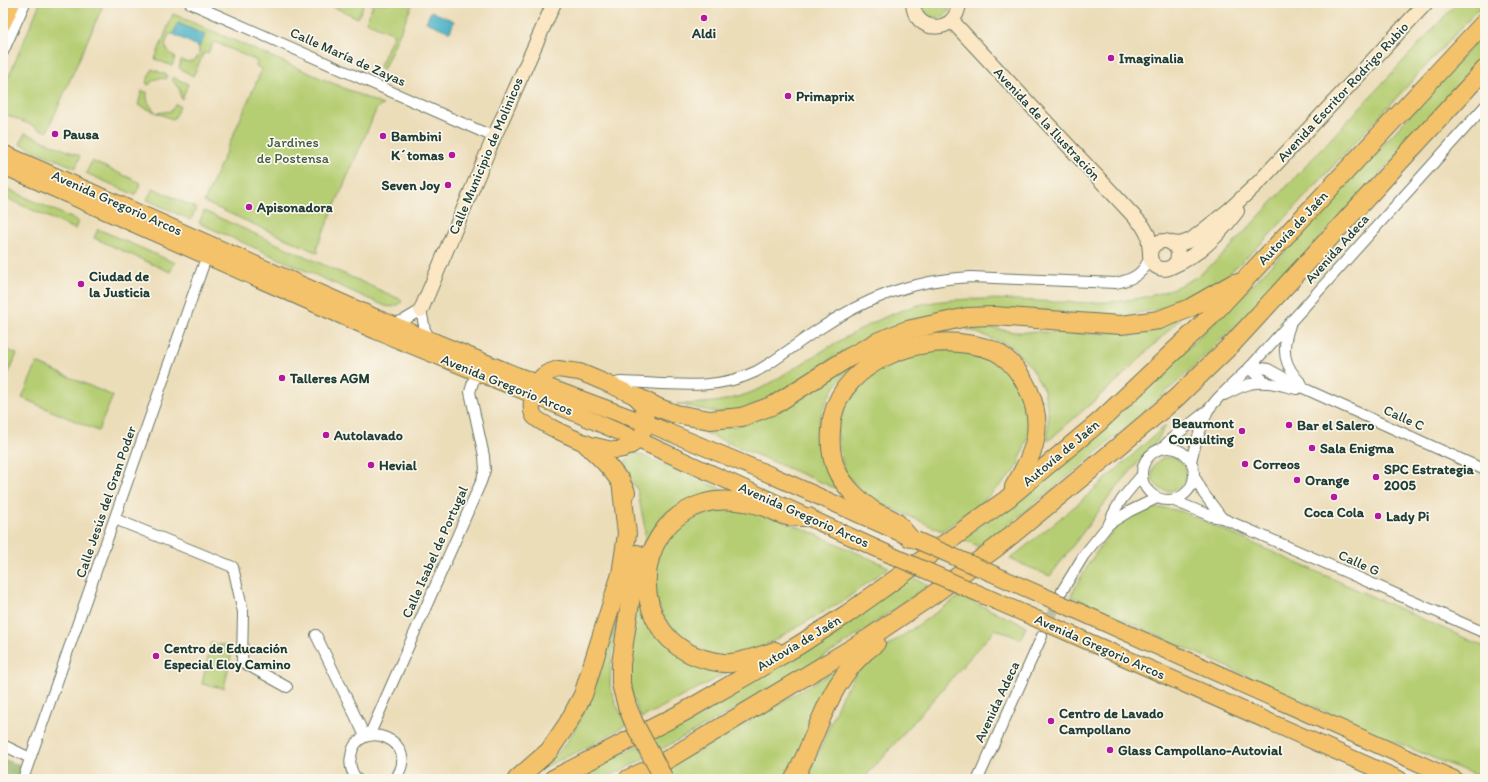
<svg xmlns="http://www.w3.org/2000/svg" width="1488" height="782" font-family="Itim,sans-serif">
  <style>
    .green { fill: #b6ce73; stroke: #6a8654 }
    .forest { fill: #90b165; stroke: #58774c }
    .water { fill: #45afc4; stroke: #32767c }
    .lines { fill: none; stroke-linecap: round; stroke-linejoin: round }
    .street-tunnel { stroke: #c3bd9e; stroke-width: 10; stroke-dasharray: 10 5; stroke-linecap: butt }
    .street-casing { stroke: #677563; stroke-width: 12 }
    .secondary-casing { stroke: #677563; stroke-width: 16 }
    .primary-casing { stroke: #677563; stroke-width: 18 }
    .highway-casing { stroke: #677563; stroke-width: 20 }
    .street { stroke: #fff; stroke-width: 10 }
    .secondary { stroke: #fbe7c3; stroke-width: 14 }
    .primary { stroke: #f4c26a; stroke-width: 16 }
    .highway { stroke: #f4c26a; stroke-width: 18 }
    .primary-bridge-casing { stroke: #677563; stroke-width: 18; stroke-linecap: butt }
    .highway-bridge-casing { stroke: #677563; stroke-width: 20; stroke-linecap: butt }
    .primary-bridge { stroke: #f4c26a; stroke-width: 16 }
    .highway-bridge { stroke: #f4c26a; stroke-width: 18 }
    .poi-dot { fill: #b5179e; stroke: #fbf7ec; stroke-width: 1.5 }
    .labels { text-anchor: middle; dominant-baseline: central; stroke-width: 3.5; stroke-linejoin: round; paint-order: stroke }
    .poi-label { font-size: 14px; font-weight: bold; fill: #1f3d34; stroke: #fbf7ec; text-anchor: start }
    .street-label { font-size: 14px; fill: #1f3d34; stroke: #fbf7ec }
    .park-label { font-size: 14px; fill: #3d5a41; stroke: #fbf7ec }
  </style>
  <rect width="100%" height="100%" fill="#fbf7ec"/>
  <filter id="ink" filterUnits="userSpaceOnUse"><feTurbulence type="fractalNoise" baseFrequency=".025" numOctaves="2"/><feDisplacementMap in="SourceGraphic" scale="8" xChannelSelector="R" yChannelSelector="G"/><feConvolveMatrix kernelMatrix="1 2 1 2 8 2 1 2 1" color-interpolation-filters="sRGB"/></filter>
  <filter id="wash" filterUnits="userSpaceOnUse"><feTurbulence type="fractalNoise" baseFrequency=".012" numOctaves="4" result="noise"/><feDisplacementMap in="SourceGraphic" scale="16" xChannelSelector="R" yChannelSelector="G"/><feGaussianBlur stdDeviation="0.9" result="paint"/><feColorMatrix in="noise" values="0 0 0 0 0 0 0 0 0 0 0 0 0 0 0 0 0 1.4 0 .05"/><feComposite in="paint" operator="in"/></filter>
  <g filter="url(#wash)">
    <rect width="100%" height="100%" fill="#ecddb9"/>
    <g class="green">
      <path d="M40,3H104L47,132L3,113V90Z"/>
      <path d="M325,3H364L358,18Z"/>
      <path d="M369,3H413L383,70L379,68L394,34L366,22L373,5Z"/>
      <path d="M922,3H950C952,23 921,23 922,3Z"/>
      <path d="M1457,3H1484L1265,240L1225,277L1193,295L1160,309L1127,315H1099L1034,310L845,350C810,371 765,410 722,412C709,412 690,406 677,404C705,404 730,402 757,390C767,386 778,378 788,372C827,349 878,314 923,304C1006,287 1106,322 1183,284C1199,277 1211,265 1224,254Z"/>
      <path d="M173,14L383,105L377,108L317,247L318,253L204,202L262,69L256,66L257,61L214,42L208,53H204L193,76L179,68L181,60L187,62L195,60L199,55V47L205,35L178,23L173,34H169L165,45L168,51L175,57L172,66L155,59Z"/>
      <path d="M1485,32V58C1395,157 1305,258 1209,352C1137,422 1059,484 981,547L963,540L1176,360L1299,238Z"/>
      <path d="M152,69L167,75L166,79C159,77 153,79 149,85L146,83Z"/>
      <path d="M173,77L188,84L182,99L180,96V90L172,80Z"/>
      <path d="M142,91L147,92C146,102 150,106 157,113L171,111L176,104L180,106L175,117L172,119L138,105Z"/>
      <path d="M25,133L80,156L76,168L20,144Z"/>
      <path d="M92,161L141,183L135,195L86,173Z"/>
      <path d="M3,187L78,221L75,229L3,197Z"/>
      <path d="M153,188L196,208L191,220L147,200Z"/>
      <path d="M204,211L402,300L400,304L392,307L385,306L199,223Z"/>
      <path d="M98,229L175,263L170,272L94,238Z"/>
      <path d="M1180,319L1118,380L1048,441V414L1044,390L1031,367L1011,346L967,329L985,327L1014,332H1062L1086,334L1118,332Z"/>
      <path d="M3,348L17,354L3,386Z"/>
      <path d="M935,348L991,356L1021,385L1032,426L1016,470L987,498L942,531L878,502L861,491L845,473L839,448L837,427L844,403L857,385L876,368Z"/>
      <path d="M37,363L113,396L98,431L22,398Z"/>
      <path d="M852,365C826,396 809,422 824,464C828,472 833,481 837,489L684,424C707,427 722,429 745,424Z"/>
      <path d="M1166,425L1157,441L1117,487L1050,576L1010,559L1080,502Z"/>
      <path d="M634,452L724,490L707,494L644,554L645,528L637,489L621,467Z"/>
      <circle cx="1169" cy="474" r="17"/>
      <path d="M734,506L774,517L804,529L889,567L846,599L754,652L731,657L710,655L672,633L654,597L657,558L664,542L695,513Z"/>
      <path d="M1164,508L1181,511L1485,647V779L1414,750L1340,718L1071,596C1084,570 1108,528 1134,514C1144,509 1154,508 1164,508Z"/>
      <path d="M911,577L929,585L843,645L755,699L658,751L651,738Z"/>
      <path d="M641,593L700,666L727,673L641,718C636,707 631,695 629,682C625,653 635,621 641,593Z"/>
      <path d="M960,596L1026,626L1021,639L995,629L867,775L874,779H806L822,745L841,697L859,669L892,643Z"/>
      <path d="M622,603L614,634L611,666L610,687L616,704L627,725L582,750L542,768C550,760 560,751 567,742C593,701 607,649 622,603Z"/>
      <path d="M211,643L233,647L224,688L202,684Z"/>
      <path d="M836,670L819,701L800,752L787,779H676L668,767L729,733Z"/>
      <path d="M639,745L646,758L604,779H570Z"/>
    </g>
    <path class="forest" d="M3,759L23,767L19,779H3Z"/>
    <g class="water">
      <path d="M431,11L454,21L450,32L426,22Z"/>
      <path d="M178,23L205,35L199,47L173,34Z"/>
    </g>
  </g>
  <g filter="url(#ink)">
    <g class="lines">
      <path class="street-tunnel" d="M1045,629L1059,597"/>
      <defs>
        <g id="street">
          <path d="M190,3L494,137"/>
          <path d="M3,52L25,3"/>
          <path d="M392,324L404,320L421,310L425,330L431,340"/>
          <path d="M1290,325C1281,350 1283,365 1302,384"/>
          <path d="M1267,383L1252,371L1251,366L1268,369L1303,388L1485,470"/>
          <path d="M610,384L621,382C664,383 714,392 755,372C775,362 797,343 816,331C865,298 912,280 971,277L1116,283C1134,279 1143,274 1150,257"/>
          <path d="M1224,395C1233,391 1241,386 1250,384C1266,380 1282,386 1297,389"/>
          <circle cx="1168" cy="474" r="26"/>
          <path d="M1161,449L1171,439L1208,410L1219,397L1251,366L1485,106"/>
          <path d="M1191,461L1196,442L1208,410"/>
          <path d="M1194,476L1204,494L1222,518"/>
          <path d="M1172,500L1211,516L1222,518L1485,633"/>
          <path d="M115,519L233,567L243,612L242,662L287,687"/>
          <path d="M1109,524C1115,505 1129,490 1142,475"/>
          <path d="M1062,591L1084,555L1109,524L1130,511L1157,498"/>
          <path d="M316,635L365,736"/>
          <path d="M369,736L481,482L485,470L484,456L470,392L476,372"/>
          <path d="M3,745L30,758"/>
          <path d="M23,779L207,255"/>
          <path d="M357,779C351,772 349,765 351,756C357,716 424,740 395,779"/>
          <path d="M978,779L1042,636"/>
        </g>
        <g id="secondary">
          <path d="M913,3C914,34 957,35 959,3"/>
          <path d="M952,21L1143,226L1148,235L1150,252"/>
          <circle cx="1164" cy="255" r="14"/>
          <path d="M1171,243L1180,244L1191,240L1229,210L1261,180L1426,3"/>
          <path d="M1173,266C1200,255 1220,234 1237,211"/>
          <path d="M421,310L494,137L554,3"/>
        </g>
        <g id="primary">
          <path d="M3,23L12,3"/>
          <path d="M3,153L377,318L516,375L656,427L771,475L907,536"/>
          <path d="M3,166L376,331L533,395L638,440L893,556"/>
          <path d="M558,369C565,370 572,371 579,372C586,374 634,395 637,398C658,420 638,456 608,449C601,447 592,446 585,443C575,439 539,423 534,416C529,408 533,397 535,389C540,375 545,373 558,369Z"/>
          <path d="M1080,612L1454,779"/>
          <path d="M1071,634L1399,779"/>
        </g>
        <g id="highway">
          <path d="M637,397L659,408L676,414L710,420L742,417L774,405L848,358L879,341L907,330L967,317L994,316L1121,325L1159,320L1190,308L1234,283"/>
          <path d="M586,444C601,458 617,473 626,492"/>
          <path d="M910,538C905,533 901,526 896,522C889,517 881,515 874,511C859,501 843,485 836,469C831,457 830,443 831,430C832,425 831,420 833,415C845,362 918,335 967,344C979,346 992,348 1001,355C1013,363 1023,378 1029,391C1045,428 1034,454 1014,487"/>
          <path d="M775,651C761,656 746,661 731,663C723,664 712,661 704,659C627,637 628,525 705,503C721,498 746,501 762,506C771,508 779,515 787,516C794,517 802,517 809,517"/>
          <path d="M635,725L627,706L621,684V664L637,554"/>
          <path d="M517,779L549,751L568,723L583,695L621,574L627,534L621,481"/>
          <path d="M553,779L684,712L799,645L847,614L1007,499L1099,422L1210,317L1485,22"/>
          <path d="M628,779L660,764L869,638L934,594L997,547L1087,473L1176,398L1233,343L1485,69"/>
          <path d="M794,779C821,729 827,679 876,643"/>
        </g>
      </defs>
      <use href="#street" class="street-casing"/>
      <use href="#secondary" class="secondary-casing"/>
      <use href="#primary" class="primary-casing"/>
      <use href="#highway" class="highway-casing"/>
      <use href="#street" class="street"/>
      <use href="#secondary" class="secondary"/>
      <use href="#primary" class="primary"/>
      <use href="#highway" class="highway"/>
      <defs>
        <g id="primary-bridge">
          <path d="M916,540L1080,612"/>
          <path d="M893,556L1071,634"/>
        </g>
        <path id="highway-bridge" d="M635,725L664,779"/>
      </defs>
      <use href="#primary-bridge" class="primary-bridge-casing"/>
      <use href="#highway-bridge" class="highway-bridge-casing"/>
      <use href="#primary-bridge" class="primary-bridge"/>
      <use href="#highway-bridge" class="highway-bridge"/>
    </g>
  </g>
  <g class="poi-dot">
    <circle cx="704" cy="18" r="4"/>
    <circle cx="1111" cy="58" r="4"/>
    <circle cx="788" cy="96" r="4"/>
    <circle cx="55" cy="134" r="4"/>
    <circle cx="383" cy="136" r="4"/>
    <circle cx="452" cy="155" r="4"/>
    <circle cx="448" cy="185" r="4"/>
    <circle cx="249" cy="207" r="4"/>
    <circle cx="81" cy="284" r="4"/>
    <circle cx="282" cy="378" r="4"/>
    <circle cx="1289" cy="425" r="4"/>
    <circle cx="1242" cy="431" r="4"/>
    <circle cx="326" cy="435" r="4"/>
    <circle cx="1312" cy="448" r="4"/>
    <circle cx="1245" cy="464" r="4"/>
    <circle cx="371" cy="465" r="4"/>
    <circle cx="1376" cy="477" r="4"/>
    <circle cx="1297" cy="480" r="4"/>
    <circle cx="1334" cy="497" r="4"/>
    <circle cx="1378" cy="516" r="4"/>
    <circle cx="156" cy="656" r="4"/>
    <circle cx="1051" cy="721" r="4"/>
    <circle cx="1110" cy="750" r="4"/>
  </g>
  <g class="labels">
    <g class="poi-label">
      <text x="704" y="33" text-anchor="middle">Aldi</text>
      <text x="1119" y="58">Imaginalia</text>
      <text x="796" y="96">Primaprix</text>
      <text x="63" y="134">Pausa</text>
      <text x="391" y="136">Bambini</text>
      <text x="444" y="155" text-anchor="end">K´tomas</text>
      <text x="440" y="185" text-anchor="end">Seven Joy</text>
      <text x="257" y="207">Apisonadora</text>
      <text x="89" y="276">Ciudad de<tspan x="89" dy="16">la Justicia</tspan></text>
      <text x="290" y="378">Talleres AGM</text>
      <text x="1234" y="423" text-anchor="end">Beaumont<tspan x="1234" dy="16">Consulting</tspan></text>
      <text x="1297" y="425">Bar el Salero</text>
      <text x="334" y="435">Autolavado</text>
      <text x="1320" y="448">Sala Enigma</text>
      <text x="1253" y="464">Correos</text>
      <text x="379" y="465">Hevial</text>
      <text x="1384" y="469">SPC Estrategia<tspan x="1384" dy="16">2005</tspan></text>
      <text x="1305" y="480">Orange</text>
      <text x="1334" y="512" text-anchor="middle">Coca Cola</text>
      <text x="1386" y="516">Lady Pi</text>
      <text x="164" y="648">Centro de Educación<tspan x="164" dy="16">Especial Eloy Camino</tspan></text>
      <text x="1059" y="713">Centro de Lavado<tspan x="1059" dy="16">Campollano</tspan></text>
      <text x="1118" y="750">Glass Campollano-Autovial</text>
    </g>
    <g class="street-label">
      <text transform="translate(348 57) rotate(24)">Calle María de Zayas</text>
      <text transform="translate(1343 92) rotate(-47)">Avenida Escritor Rodrigo Rubio</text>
      <text transform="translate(1047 124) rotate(47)">Avenida de la Ilustración</text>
      <text transform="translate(486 156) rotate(-67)">Calle Municipio de Molinicos</text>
      <text transform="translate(117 203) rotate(24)">Avenida Gregorio Arcos</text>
      <text transform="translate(1293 228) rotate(-47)">Autovía de Jaén</text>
      <text transform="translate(1337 249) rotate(-48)">Avenida Adeca</text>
      <text transform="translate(507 385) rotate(22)">Avenida Gregorio Arcos</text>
      <text transform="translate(1404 418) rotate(24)">Calle C</text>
      <text transform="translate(1061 453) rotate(-40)">Autovía de Jaén</text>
      <text transform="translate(106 502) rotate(-71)">Calle Jesús del Gran Poder</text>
      <text transform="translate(804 515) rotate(24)">Avenida Gregorio Arcos</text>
      <text transform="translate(435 552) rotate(-66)">Calle Isabel de Portugal</text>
      <text transform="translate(1359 563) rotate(24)">Calle G</text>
      <text transform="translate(799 643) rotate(-31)">Autovía de Jaén</text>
      <text transform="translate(1100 647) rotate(24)">Avenida Gregorio Arcos</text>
      <text transform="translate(997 702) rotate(-65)">Avenida Adeca</text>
    </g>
    <g class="park-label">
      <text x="293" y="142">Jardines<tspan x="293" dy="16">de Postensa</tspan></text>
    </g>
  </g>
  <rect width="1488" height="782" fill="none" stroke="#fbf7ec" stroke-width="16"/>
</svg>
